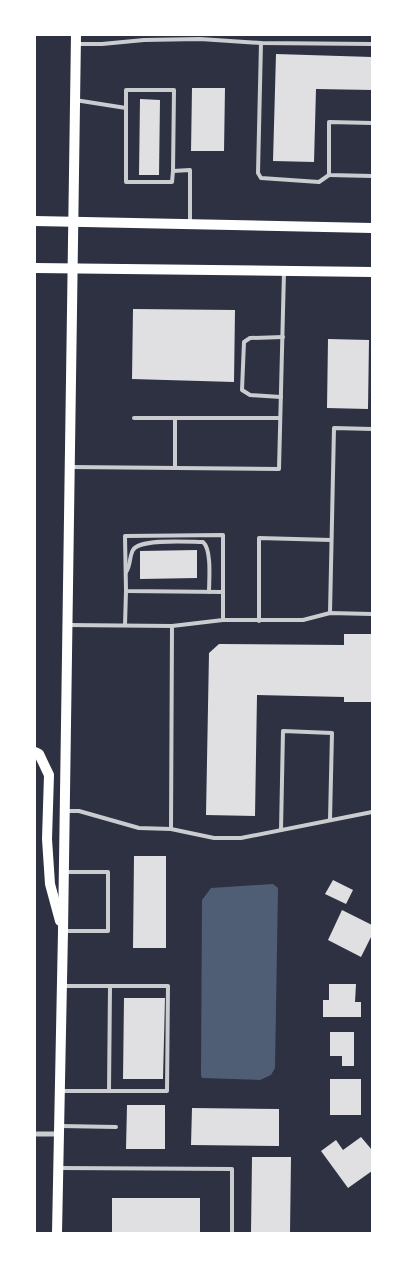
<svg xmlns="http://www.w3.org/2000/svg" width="407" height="1268" font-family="Ubuntu,sans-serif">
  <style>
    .water { fill: #4f5d75 }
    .building { fill: #e0e0e3 }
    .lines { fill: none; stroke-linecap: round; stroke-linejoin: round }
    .service { stroke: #caccd0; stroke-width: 4 }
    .minor { stroke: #caccd0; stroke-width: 5 }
    .secondary { stroke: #fff; stroke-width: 10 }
  </style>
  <rect width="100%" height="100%" fill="#2d3142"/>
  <path class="water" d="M273,884L278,888L275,1068L271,1075L260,1080L202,1078L201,1075L202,900L211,888Z"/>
  <g class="building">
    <path d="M276,54L372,57V90L316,89L314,162L273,161Z"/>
    <path d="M192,88H225L224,151H191Z"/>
    <path d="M140,99L160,100L159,175H139Z"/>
    <path d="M133,309L235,310L234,382L132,379Z"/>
    <path d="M328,339L369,340L368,409L327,408Z"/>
    <path d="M197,550V578L140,579V551Z"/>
    <path d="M344,634H372V702H344V697L257,695L255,816L206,815L209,653L219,644L344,645Z"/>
    <path d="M134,856H166V948H133Z"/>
    <path d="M333,880L353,890L346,904L325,894Z"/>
    <path d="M342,910L372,925V935L361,957L328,940Z"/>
    <path d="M329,984H356L355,1002H361V1017H323V1000H329Z"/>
    <path d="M124,998H165L163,1079H123Z"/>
    <path d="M330,1032H354V1066H342V1056H330Z"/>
    <rect x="330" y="1079" width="31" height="36"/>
    <path d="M127,1105H165V1149H126Z"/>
    <path d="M192,1108L279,1109V1146L191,1145Z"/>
    <path d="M361,1137L372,1150V1171L348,1188L321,1151L336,1140L343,1150Z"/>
    <path d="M252,1157H291L290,1233H251Z"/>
    <rect x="112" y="1198" width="88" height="35"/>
  </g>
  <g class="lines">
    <g class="service">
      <path d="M261,43L258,173L261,178L319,182L329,175"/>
      <path d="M77,44H102L144,40L200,39L261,43L372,44"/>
      <path d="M75,100L126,108V90H174L173,171L190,170V224"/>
      <path d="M126,108V182H172L173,171"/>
      <path d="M372,123L329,122V175L372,176"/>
      <path d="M281,397L250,395L242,390L244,342L250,338L283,337"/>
      <path d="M134,418H280"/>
      <path d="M71,467L279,469L284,272"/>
      <path d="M175,468V418"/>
      <path d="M126,572C131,565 129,557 133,550C140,538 190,542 203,542C212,550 209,580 209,592"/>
      <path d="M330,613L334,428L372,429"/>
      <path d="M223,620V535L125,536L126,591L223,592"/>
      <path d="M259,621V538L331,540"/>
      <path d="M68,625L172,626L223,620H303L330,613L372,614"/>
      <path d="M125,625L126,591"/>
      <path d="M65,811H79L139,828L171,829L214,838H241L372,812"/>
      <path d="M171,829L172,626"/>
      <path d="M281,830L283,731L332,733L330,820"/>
      <path d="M64,872H108V931H65"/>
      <path d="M62,1091H167L168,986H62"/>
      <path d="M109,1091L110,987"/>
      <path d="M61,1126L116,1127"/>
      <path d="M61,1168L232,1169V1233"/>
    </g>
    <path class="minor" d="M35,1134H58"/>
    <g class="secondary">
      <path d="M35,221L372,228"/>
      <path d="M35,268L372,272"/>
      <path d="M35,752L39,754L49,775L47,839L50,884L60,921"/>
      <path d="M57,1233L63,931L76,35"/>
    </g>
  </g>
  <rect width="407" height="1268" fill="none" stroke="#ffffff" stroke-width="72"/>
</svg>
